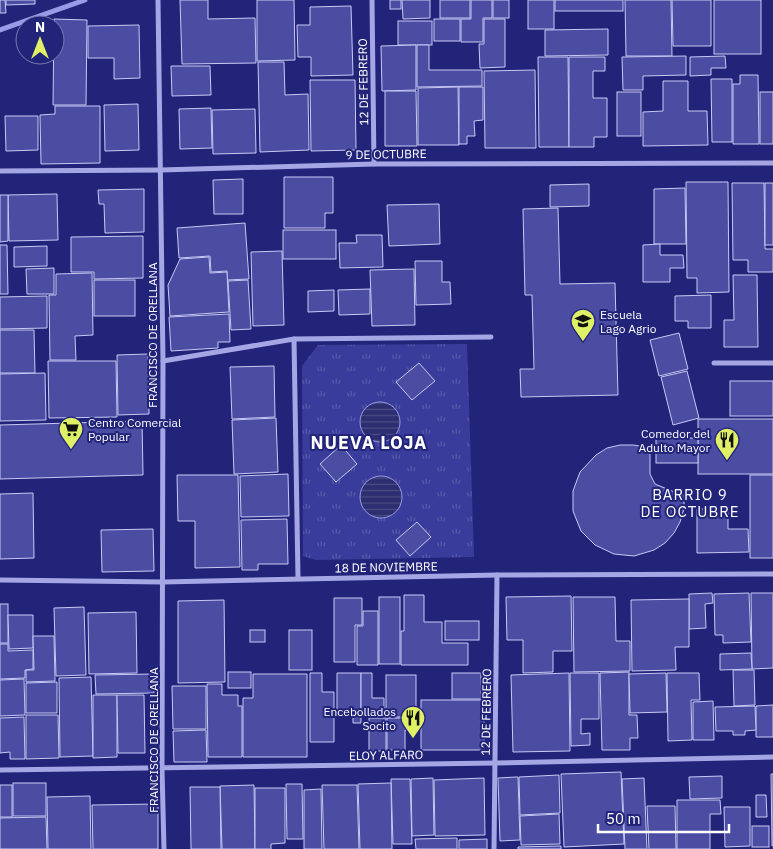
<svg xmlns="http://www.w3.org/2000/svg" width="773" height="849" font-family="'IBM Plex Sans',sans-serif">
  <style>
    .park { fill: url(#park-tufts) }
    .water { fill: url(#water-rules); stroke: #989ce6 }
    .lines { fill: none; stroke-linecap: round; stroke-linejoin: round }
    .stream { stroke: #989ce6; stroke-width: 5 }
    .building { fill: #4b4da3; stroke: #c7c9f4 }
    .minor { stroke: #a5a7e5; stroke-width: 5 }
    .labels { text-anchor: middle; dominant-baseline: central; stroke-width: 4; stroke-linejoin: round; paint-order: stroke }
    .street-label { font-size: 12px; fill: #fff; stroke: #22247a }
    .poi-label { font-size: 12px; fill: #fff; stroke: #22247a; text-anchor: start }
    .quarter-label { font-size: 15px; letter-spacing: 1px; fill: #fff; stroke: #22247a }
    .district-label { font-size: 18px; font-weight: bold; letter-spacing: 1px; fill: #fff; stroke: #22247a }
  </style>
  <defs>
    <pattern id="park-tufts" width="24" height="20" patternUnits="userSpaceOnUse" patternTransform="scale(1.25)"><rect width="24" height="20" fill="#393c9a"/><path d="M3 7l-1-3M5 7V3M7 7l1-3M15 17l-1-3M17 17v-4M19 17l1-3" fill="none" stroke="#5759a9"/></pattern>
    <pattern id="water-rules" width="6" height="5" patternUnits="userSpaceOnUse" patternTransform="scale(1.25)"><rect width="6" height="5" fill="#2c2e6f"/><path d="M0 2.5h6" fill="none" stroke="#4c4d85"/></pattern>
  </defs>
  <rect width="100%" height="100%" fill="#22247a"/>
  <path class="park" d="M467,344L474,557L316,560L303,556L302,366L318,345Z"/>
  <g class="water">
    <circle cx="380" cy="422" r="20"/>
    <circle cx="381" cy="497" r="21"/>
  </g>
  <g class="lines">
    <path class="stream" d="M0,30L85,0"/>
  </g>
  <g class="building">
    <path d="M0,0H5L6,13H0Z"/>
    <path d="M6,0H35V4L6,5Z"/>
    <path d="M180,0H208V19L255,18L256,63L182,64Z"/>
    <path d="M257,0H294L295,60L257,61Z"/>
    <rect x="390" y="0" width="11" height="9"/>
    <path d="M402,0H430V18L403,19Z"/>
    <rect x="440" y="0" width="30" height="18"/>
    <path d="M471,0H492V18H483V42H461V19H471Z"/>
    <rect x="493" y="0" width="16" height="18"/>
    <rect x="528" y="0" width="26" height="29"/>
    <rect x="555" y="0" width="68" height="11"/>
    <path d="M625,0H671L672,56H626Z"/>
    <path d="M672,0H711V46H673Z"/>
    <rect x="714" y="0" width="47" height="54"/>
    <path d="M351,6L353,75L311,76V57H298L297,25H310V7Z"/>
    <path d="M54,19L87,20L86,105H53Z"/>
    <rect x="434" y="19" width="26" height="22"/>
    <path d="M484,19H505V67L480,68L479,44H484Z"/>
    <rect x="398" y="21" width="34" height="24"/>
    <path d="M139,25L140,78L114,79V58H88V26Z"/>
    <path d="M608,29V55L545,56V30Z"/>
    <path d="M416,45V90L382,91L381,46Z"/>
    <path d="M417,45H429V70H482V86L417,87Z"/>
    <path d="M686,56V75L643,76V90H623L622,57Z"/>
    <path d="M725,56L726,68H711V75L690,76V57Z"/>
    <path d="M538,57H568L569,147H539Z"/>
    <path d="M569,57H605V71H593V98H607V137H594V147H569Z"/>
    <path d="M258,62H284L285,95L308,94L309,150L260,152Z"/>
    <path d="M171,66H210L211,95L172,96Z"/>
    <path d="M535,70L536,148H485L484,71Z"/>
    <path d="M740,75H758L759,144H733V84H740Z"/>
    <path d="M711,79H732V142H712Z"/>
    <path d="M310,80H355L356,150L311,151Z"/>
    <path d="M663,81H688V111H707L708,145L643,146V112L663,111Z"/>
    <path d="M458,87L459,145H418V88Z"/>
    <path d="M459,87H483V120L474,121L475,136H467V144H459Z"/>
    <path d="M385,91H416L417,146H385Z"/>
    <rect x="617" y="92" width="24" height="44"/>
    <rect x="760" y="92" width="13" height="52"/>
    <path d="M138,104L139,150L105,151L104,105Z"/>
    <path d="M55,106H100V163L41,164L40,115L55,114Z"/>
    <path d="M211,108L212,148L180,149L179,109Z"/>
    <path d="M255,109L256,153L213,154L212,110Z"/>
    <path d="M5,116H38V150L6,151Z"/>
    <path d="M284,177H333V213H325V228H284Z"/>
    <path d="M243,179V214H214L213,180Z"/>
    <path d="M686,182H728L729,292L697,293V278H687Z"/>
    <path d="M732,183H764L765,249H773V272H748V260H733Z"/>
    <rect x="765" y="183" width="8" height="62"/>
    <path d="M589,184V206L550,207V185Z"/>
    <path d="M685,188L686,244H654V189Z"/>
    <path d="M144,189V232L105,233L104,204H99L98,190Z"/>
    <path d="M57,194L58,240L9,241L8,195Z"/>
    <path d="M0,195H8V241L0,242Z"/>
    <path d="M439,204L440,244L389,246L387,205Z"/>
    <path d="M558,208L560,284L615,283L618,395L521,397L520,369H534L532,295H525L523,209Z"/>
    <path d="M245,223L249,279L227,280V271L211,272L210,256L179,258L177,228Z"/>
    <rect x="283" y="230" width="53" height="29"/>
    <path d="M356,235H382L383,267L340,268L339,243H357Z"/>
    <path d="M143,236V278L94,279V272H71V237Z"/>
    <path d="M660,244V255H683L684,268H670V282H643V245Z"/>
    <path d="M0,245H7L8,294H0Z"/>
    <path d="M47,246V266L14,267V247Z"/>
    <path d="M282,251L284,325L253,326L251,252Z"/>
    <path d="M209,257L210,273L227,272L229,312L170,316L168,285L180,259Z"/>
    <path d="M415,261H442V282H450L451,304L416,305Z"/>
    <path d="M54,268V294H27L26,269Z"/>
    <path d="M414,269L415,325L372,326L370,270Z"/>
    <path d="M92,273L93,335L75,336L76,360H50L49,295H56V274Z"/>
    <path d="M733,275H757L758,347H724V320H734Z"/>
    <rect x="94" y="280" width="41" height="36"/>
    <path d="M248,280L251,329L231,330L228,281Z"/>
    <path d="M370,289V314L339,315L338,290Z"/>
    <path d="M334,290V311L308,312V291Z"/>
    <path d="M711,295V328H688V321H675V296Z"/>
    <path d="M47,296V328L0,329V297Z"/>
    <path d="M229,314L230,342H218V348L171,351L169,317Z"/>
    <path d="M0,330H34L35,373H0Z"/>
    <path d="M679,333L688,369L659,376L650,340Z"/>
    <path d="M148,354L149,414L118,415L117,355Z"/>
    <path d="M48,361H116L117,417L49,418Z"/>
    <path d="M419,363L435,381L412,400L396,382Z"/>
    <path d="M274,366L275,417L232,419L230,367Z"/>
    <path d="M687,371L699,418L673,425L661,377Z"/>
    <path d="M45,373L46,420L0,421V374Z"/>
    <rect x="730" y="381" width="43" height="35"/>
    <path d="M276,418L278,472L234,474L232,420Z"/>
    <rect x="698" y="419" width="75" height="55"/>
    <path d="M142,421L143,475L0,479V425Z"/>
    <rect x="656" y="438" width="42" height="25"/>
    <path d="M341,445L357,464L336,482L320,464Z"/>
    <path d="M620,445H633L646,447L650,451V474L655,484L684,496V509L680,522L674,533L665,543L654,550L634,556L614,554L595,545L581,531L573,511V491L580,472L596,455L607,448Z"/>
    <path d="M288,474L289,516L241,517L240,476Z"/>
    <path d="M177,475H238L240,567L195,568V521H178Z"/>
    <rect x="750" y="475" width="23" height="83"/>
    <path d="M33,493L34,558L0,559V494Z"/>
    <path d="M697,509H728V529H748L749,552L697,553Z"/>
    <path d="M287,519L288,564H258V570H242L241,520Z"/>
    <path d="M417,522L431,537L410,556L396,540Z"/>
    <path d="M153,529L154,571L102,572L101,530Z"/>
    <path d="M712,593L713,603L705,604L706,628L689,629V594Z"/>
    <path d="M749,593L751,642L723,643V635H715L714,594Z"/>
    <path d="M751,593H773V668L752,669Z"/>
    <path d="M404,595H424V622H442V643H468V665H401V631H404Z"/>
    <path d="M571,596L572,651H553V672L523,673V640H507L506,597Z"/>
    <rect x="379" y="597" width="21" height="67"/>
    <path d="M573,597H615L616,641H630V671L574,672Z"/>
    <path d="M334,598H362V625H355V662H334Z"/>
    <path d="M689,599V647H675L676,670L632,671L631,600Z"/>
    <path d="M224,600L225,682L178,683V601Z"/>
    <rect x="0" y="604" width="8" height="39"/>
    <path d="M84,607L86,675L56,676L54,608Z"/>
    <path d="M363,611H378V665H357V626H363Z"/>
    <path d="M136,612L137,673L89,674L88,613Z"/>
    <path d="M8,615H33V648L9,649Z"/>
    <rect x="445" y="621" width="34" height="19"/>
    <rect x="250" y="630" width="15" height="12"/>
    <rect x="289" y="630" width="23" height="40"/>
    <path d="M33,636H54L55,681L26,682V670H34Z"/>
    <path d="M0,644H8V651L33,650V669L25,670V678L0,679Z"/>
    <path d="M751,653L752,669L720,670V654Z"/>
    <path d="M733,670H754L755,705L734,706Z"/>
    <rect x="228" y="672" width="23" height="16"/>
    <path d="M629,672V715H637L638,738H630V750H602L600,673Z"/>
    <path d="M310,673H322V692H334V742H310Z"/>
    <path d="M337,673H361V723H353V716H337Z"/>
    <path d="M361,673H372V698H384V716H361Z"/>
    <rect x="452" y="673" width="29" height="26"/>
    <path d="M569,673L570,751L513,752L511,675Z"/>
    <path d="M570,673H599V719H581V734L590,733V745L571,746Z"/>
    <path d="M666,673L667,712L630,713L629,674Z"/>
    <path d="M667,673H699L700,700H691L692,740L668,741Z"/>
    <path d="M154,674V693L96,694L95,675Z"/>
    <path d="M253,674H307V757H243V698H253Z"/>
    <rect x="386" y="675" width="30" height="42"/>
    <path d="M91,677L93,756L60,757L59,678Z"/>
    <path d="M24,679L25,715L0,716V680Z"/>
    <path d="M57,682V713H26V683Z"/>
    <path d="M207,684H222V695H238V706H242V757H208Z"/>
    <path d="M172,686H206V729H173Z"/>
    <path d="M93,695H117V757L93,758Z"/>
    <path d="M117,695H144L145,753H118Z"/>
    <rect x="421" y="700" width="63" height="50"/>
    <path d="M713,701L714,740H693V702Z"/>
    <path d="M773,705V737H756V706Z"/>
    <path d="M755,706L756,730L745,731V735H733V731H716L715,707Z"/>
    <path d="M26,715H58L59,758L26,759Z"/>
    <path d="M24,717L25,759H10V752L0,753V718Z"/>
    <rect x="369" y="718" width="17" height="33"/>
    <path d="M387,718H417V730H405V750H387Z"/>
    <path d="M206,730L207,762H174L173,731Z"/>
    <path d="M621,772L624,844L564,847L561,774Z"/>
    <path d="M771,774H773V846H772Z"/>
    <path d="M559,775L560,813L520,815L519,777Z"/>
    <path d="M722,776V798L690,799L689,777Z"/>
    <path d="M516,777H518L520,840L500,841L498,778Z"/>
    <path d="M433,778L434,835L412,836L411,779Z"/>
    <path d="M484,778L485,835L435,836L434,780Z"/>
    <path d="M644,778L647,849H625L622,779Z"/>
    <path d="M391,779H410L412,844H393Z"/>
    <rect x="13" y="783" width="33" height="33"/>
    <path d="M391,783L392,849H360L358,784Z"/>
    <path d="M286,784H302L303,839H287Z"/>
    <rect x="0" y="785" width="12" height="32"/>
    <path d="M254,785L255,849H222L220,786Z"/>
    <path d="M322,785H357L359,849H324Z"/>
    <path d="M190,787H220L221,849H191Z"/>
    <path d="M255,788H285V843L271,844V849H255Z"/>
    <path d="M321,789L322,849H304V790Z"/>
    <path d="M756,795H766L767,817H756Z"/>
    <path d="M90,796L91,849H48L47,797Z"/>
    <path d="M677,800H720L721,814H710V849H677Z"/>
    <path d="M158,804V849H93L92,805Z"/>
    <path d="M647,806H675L676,849H649Z"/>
    <path d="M724,807H750V846L725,847Z"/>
    <path d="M559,814L560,844L521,845L520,816Z"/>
    <path d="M46,817L47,849H0V818Z"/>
    <rect x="752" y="826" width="17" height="21"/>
    <path d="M457,838V849H416L415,839Z"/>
    <path d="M487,839V849H459V840Z"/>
    <path d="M561,846V849H518V847Z"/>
  </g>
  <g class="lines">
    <g class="minor">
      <path d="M158,0L163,361L162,769L164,849"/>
      <path d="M372,0L374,164"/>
      <path d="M0,171L161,170L374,164L773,163"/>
      <path d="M294,339L298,578"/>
      <path d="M163,361L294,339L491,337"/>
      <path d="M714,363H773"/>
      <path d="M0,580L163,582L497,575L773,574"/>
      <path d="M0,770L495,763L773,757"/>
      <path d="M494,849L497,575"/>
    </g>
  </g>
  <defs>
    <symbol id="school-pin" viewBox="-11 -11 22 30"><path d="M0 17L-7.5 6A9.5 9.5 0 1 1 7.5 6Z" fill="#dff067" stroke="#22247a"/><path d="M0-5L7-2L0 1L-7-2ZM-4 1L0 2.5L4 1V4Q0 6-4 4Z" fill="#111"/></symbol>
    <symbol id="supermarket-pin" viewBox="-11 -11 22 30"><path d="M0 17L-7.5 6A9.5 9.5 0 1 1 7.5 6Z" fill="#dff067" stroke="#22247a"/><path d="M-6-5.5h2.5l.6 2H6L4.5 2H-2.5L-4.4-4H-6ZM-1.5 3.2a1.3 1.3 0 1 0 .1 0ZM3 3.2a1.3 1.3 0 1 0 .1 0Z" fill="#111"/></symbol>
    <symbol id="restaurant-pin" viewBox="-11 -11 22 30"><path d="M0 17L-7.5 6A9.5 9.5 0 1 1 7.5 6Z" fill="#dff067" stroke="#22247a"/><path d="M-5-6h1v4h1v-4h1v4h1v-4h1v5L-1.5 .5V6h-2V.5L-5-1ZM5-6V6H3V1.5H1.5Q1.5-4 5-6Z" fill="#111"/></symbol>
  </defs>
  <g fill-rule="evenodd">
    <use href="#school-pin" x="569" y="307" width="28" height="38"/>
    <use href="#supermarket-pin" x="57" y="415" width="28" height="38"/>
    <use href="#restaurant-pin" x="713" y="426" width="28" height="38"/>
    <use href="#restaurant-pin" x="399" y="704" width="28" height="38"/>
  </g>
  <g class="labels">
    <g class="street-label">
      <text transform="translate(363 82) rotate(-91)">12 DE FEBRERO</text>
      <text transform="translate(386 154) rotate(-1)">9 DE OCTUBRE</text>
      <text transform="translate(152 335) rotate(-90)">FRANCISCO DE ORELLANA</text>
      <text transform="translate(386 567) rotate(-1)">18 DE NOVIEMBRE</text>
      <text transform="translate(486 712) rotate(-89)">12 DE FEBRERO</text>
      <text transform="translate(153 740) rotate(-90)">FRANCISCO DE ORELLANA</text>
      <text transform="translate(386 755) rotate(-1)">ELOY ALFARO</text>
    </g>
    <g class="poi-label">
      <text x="600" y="314">Escuela<tspan x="600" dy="14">Lago Agrio</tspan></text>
      <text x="88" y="422">Centro Comercial<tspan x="88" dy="14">Popular</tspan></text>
      <text x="710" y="433" text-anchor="end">Comedor del<tspan x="710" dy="14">Adulto Mayor</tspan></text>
      <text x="396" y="711" text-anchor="end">Encebollados<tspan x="396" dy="14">Socito</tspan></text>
    </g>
    <g class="quarter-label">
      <text x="690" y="494">BARRIO 9<tspan x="690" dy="17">DE OCTUBRE</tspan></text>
    </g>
    <g class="district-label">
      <text x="369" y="442">NUEVA LOJA</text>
    </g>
  </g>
  <g transform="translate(40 40)"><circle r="24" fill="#22247a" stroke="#7a7caf"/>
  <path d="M0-4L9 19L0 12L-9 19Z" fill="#dff067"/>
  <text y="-8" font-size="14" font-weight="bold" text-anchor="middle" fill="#ffffff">N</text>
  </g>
  <path d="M598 824v8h131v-8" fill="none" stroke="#ffffff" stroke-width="2.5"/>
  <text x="606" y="824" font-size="15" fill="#ffffff" stroke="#22247a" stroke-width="4" paint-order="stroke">50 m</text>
</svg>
